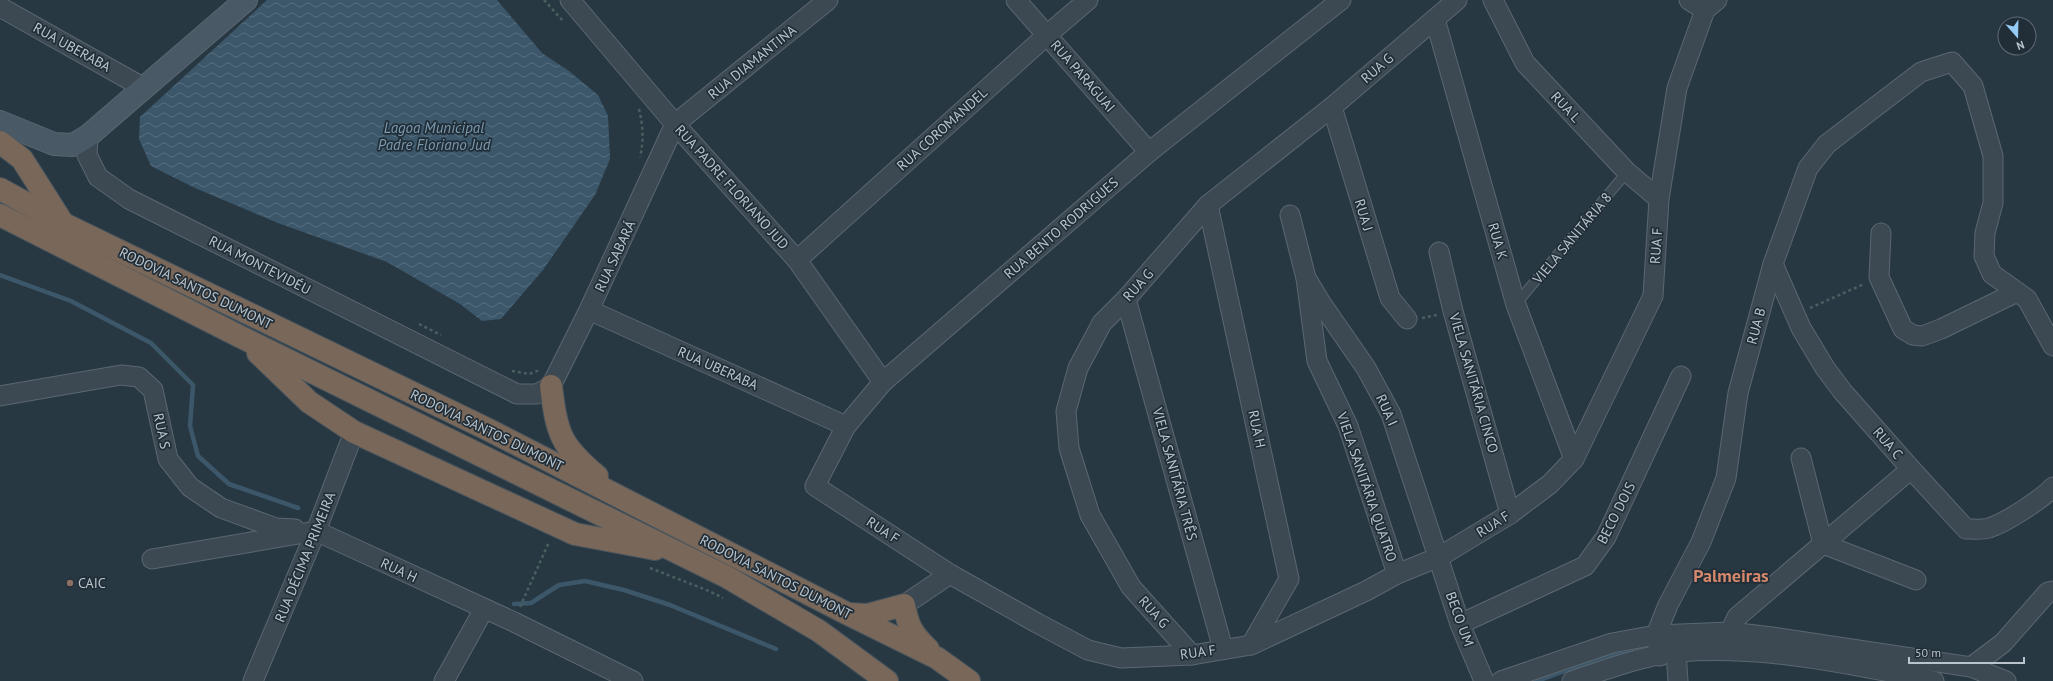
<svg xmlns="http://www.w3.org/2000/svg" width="2053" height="681" font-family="'PT Sans',sans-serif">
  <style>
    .water { fill: url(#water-waves) }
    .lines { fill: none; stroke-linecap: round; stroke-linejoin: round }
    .stream { stroke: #3c576a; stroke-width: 4.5 }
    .lane-casing { stroke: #5b6770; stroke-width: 11 }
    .street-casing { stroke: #5b6770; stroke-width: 21 }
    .secondary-casing { stroke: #5b6770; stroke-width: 24 }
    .highway-casing { stroke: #47545d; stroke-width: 24 }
    .path { stroke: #48605f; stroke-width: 2.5; stroke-dasharray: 3 3; stroke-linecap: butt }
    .lane { stroke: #3c4953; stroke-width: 9 }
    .street { stroke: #3c4953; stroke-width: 19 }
    .secondary { stroke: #4a5966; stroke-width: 22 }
    .highway { stroke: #796759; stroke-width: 22 }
    .education-dot { fill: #8d6e63; stroke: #212e38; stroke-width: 1.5 }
    .labels { text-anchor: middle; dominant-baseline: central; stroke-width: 3.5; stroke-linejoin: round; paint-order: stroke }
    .street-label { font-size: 14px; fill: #bac4cc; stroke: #212e38 }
    .poi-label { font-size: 14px; fill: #bac4cc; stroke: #212e38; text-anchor: start }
    .water-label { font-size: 15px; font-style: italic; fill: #7b99ae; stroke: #212e38 }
    .district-label { font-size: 18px; font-weight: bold; fill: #d5886c; stroke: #212e38 }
  </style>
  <defs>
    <pattern id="water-waves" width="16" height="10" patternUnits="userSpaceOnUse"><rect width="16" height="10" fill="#3c576a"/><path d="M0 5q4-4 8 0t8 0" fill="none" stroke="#566e7e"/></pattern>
  </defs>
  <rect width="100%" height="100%" fill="#283843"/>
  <path class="water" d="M267,0H497L542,53L569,71L598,95L608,116L610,159L595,195L543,270L501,319L482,321L460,304L387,262L278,223L195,188L151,166L139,139L140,117Z"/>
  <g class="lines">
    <g class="stream">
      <path d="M0,275L71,301L151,343L193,385L190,426L198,456L229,484L298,508"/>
      <path d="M514,604L531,603L559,585L585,581L624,590L670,605L776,649"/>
      <path d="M1537,681L1606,656L1634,652"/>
    </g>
    <defs>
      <path id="lane" d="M1516,304L1627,172"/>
      <g id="street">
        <path d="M570,0L675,124L797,260L883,382"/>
        <path d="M1016,0L1149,152"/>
        <path d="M1341,0L1149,152L883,382L846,426L815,486L950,574L1037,623L1088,650L1121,658L1192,655L1251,645L1366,591L1397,574L1439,557L1510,514L1550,484L1574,459L1653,296L1659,199L1677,88L1705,10L1717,0"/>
        <path d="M1493,0L1525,63L1627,172L1659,199"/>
        <path d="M1689,0L1705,10"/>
        <path d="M0,7L144,88"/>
        <path d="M1435,19L1516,305L1574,459"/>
        <path d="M1332,107L1390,298L1407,319"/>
        <path d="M88,136L87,155L98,177L129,199L517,394H537L551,386L589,310L675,124L828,0"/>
        <path d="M1208,205L1289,579L1251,645"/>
        <path d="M1290,215L1306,278L1317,361L1348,426L1397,574"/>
        <path d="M1881,233L1879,277L1903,329L1913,335L1922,336L1941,329L2017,292"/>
        <path d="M1439,252L1453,311L1510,514"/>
        <path d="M797,260L1047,35L1088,0"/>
        <path d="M1773,264L1801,328L1825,368L1843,392L1911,469L1966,529C1973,529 1982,530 1989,528C2005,523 2041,500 2053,487"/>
        <path d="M1306,278L1321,303L1366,368L1391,414L1460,624L1484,681"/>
        <path d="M1126,299L1223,649"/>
        <path d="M589,310L846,426"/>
        <path d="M0,396L121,375L139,377L153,390L168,459L190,487L221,508L276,528L295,529"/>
        <path d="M1801,458L1823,544L1916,580"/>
        <path d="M152,559L316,531L514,622L633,681"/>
        <path d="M904,605L950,574"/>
        <path d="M1460,624L1585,566L1606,537L1681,376"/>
        <path d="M1730,632L1737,617L1911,469"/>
        <path d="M1676,652L1678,681"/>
        <path d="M1192,655L1131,587L1090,515L1069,448L1066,411L1078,368L1102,323L1126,299L1208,205L1332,107L1457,0"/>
        <path d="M1660,656L1656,635L1668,605L1701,542L1726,478L1738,393L1773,264L1808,168L1827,144L1921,72L1952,62L1973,86L1993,156V203L1985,233L1984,256L1992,274L2027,299L2053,346"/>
        <path d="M1971,667L2003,643L2048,592L2053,591"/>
        <path d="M253,681L316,531L354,432"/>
        <path d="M444,681L484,609"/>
        <path d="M1501,681L1612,643L1656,635L1730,632L1772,637L1971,667L2006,681"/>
        <path d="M1572,681C1604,670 1645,655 1678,652C1762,645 1852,664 1934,681"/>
      </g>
      <path id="secondary" d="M0,122L54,144L73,145L88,136L246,0"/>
      <g id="highway">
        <path d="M0,142L22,159L62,222"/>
        <path d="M0,189L64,224L489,430L846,613L937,658L969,681"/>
        <path d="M0,215L239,336L727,577L819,631L887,681"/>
        <path d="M258,353L309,402L354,432L575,534L655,549"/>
        <path d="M551,386C557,434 560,445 597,476"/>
        <path d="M849,614L867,615L904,605C908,626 912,634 928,649"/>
      </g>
    </defs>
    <use href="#lane" class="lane-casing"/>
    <use href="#street" class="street-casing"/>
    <use href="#secondary" class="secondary-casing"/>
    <use href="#highway" class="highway-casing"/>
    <g class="path">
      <path d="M544,0L564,22"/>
      <path d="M639,109C643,126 644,140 640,157"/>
      <path d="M1810,308L1864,284"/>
      <path d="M1422,318L1437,315"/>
      <path d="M419,324L441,335"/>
      <path d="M512,371L529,374L540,370"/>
      <path d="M650,568L709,591L723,598"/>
      <path d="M520,607L549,542"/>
    </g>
    <use href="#lane" class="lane"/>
    <use href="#street" class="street"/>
    <use href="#secondary" class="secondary"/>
    <use href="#highway" class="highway"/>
  </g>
  <circle class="education-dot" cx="70" cy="583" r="4"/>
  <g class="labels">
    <g class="street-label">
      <text transform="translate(72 47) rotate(29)">RUA UBERABA</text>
      <text transform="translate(752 62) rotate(-39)">RUA DIAMANTINA</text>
      <text transform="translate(1377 68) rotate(-41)">RUA G</text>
      <text transform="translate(1083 76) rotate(49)">RUA PARAGUAI</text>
      <text transform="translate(1566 107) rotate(47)">RUA L</text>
      <text transform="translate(942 129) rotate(-42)">RUA COROMANDEL</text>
      <text transform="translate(732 187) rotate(48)">RUA PADRE FLORIANO JUD</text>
      <text transform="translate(1364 215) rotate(73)">RUA J</text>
      <text transform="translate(1061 228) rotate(-41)">RUA BENTO RODRIGUES</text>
      <text transform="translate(1572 238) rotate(-50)">VIELA SANITÁRIA 8</text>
      <text transform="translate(1498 241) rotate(74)">RUA K</text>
      <text transform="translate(1656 246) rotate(-86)">RUA F</text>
      <text transform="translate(615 256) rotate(-65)">RUA SABARÁ</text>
      <text transform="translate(260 265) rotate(27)">RUA MONTEVIDÉU</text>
      <text transform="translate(1138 285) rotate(-48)">RUA G</text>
      <text transform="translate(196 288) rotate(26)">RODOVIA SANTOS DUMONT</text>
      <text transform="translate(1756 326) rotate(-75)">RUA B</text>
      <text transform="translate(718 368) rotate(24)">RUA UBERABA</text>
      <text transform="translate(1474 383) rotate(74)">VIELA SANITÁRIA CINCO</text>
      <text transform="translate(1387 410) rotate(66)">RUA I</text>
      <text transform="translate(1257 429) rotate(78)">RUA H</text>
      <text transform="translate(487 430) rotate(26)">RODOVIA SANTOS DUMONT</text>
      <text transform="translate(162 431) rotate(78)">RUA S</text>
      <text transform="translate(1888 443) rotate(49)">RUA C</text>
      <text transform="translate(1175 474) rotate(75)">VIELA SANITÁRIA TRÊS</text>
      <text transform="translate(1367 487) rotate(71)">VIELA SANITÁRIA QUATRO</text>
      <text transform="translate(1616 513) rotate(-63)">BECO DOIS</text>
      <text transform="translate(1493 524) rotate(-32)">RUA F</text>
      <text transform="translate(883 530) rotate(33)">RUA F</text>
      <text transform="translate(305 557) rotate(-68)">RUA DÉCIMA PRIMEIRA</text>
      <text transform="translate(399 570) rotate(25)">RUA H</text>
      <text transform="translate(776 577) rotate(27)">RODOVIA SANTOS DUMONT</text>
      <text transform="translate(1154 612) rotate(48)">RUA G</text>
      <text transform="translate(1460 619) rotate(70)">BECO UM</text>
      <text transform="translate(1198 652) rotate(-8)">RUA F</text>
    </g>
    <g class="poi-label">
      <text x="78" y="583">CAIC</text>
    </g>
    <g class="water-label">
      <text x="434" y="127">Lagoa Municipal<tspan x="434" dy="17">Padre Floriano Jud</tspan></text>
    </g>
    <g class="district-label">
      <text x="1731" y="575">Palmeiras</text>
    </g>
  </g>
  <g transform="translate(2017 36) rotate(160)"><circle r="19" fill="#212e38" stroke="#5e6a73"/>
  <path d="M0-3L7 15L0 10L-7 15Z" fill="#95cbf6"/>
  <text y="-6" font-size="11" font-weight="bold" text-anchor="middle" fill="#bac4cc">N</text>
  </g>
  <path d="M1909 657v6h115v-6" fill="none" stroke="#bac4cc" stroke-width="2"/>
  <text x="1915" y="657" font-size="12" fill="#bac4cc" stroke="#212e38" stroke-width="3" paint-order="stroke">50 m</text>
</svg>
